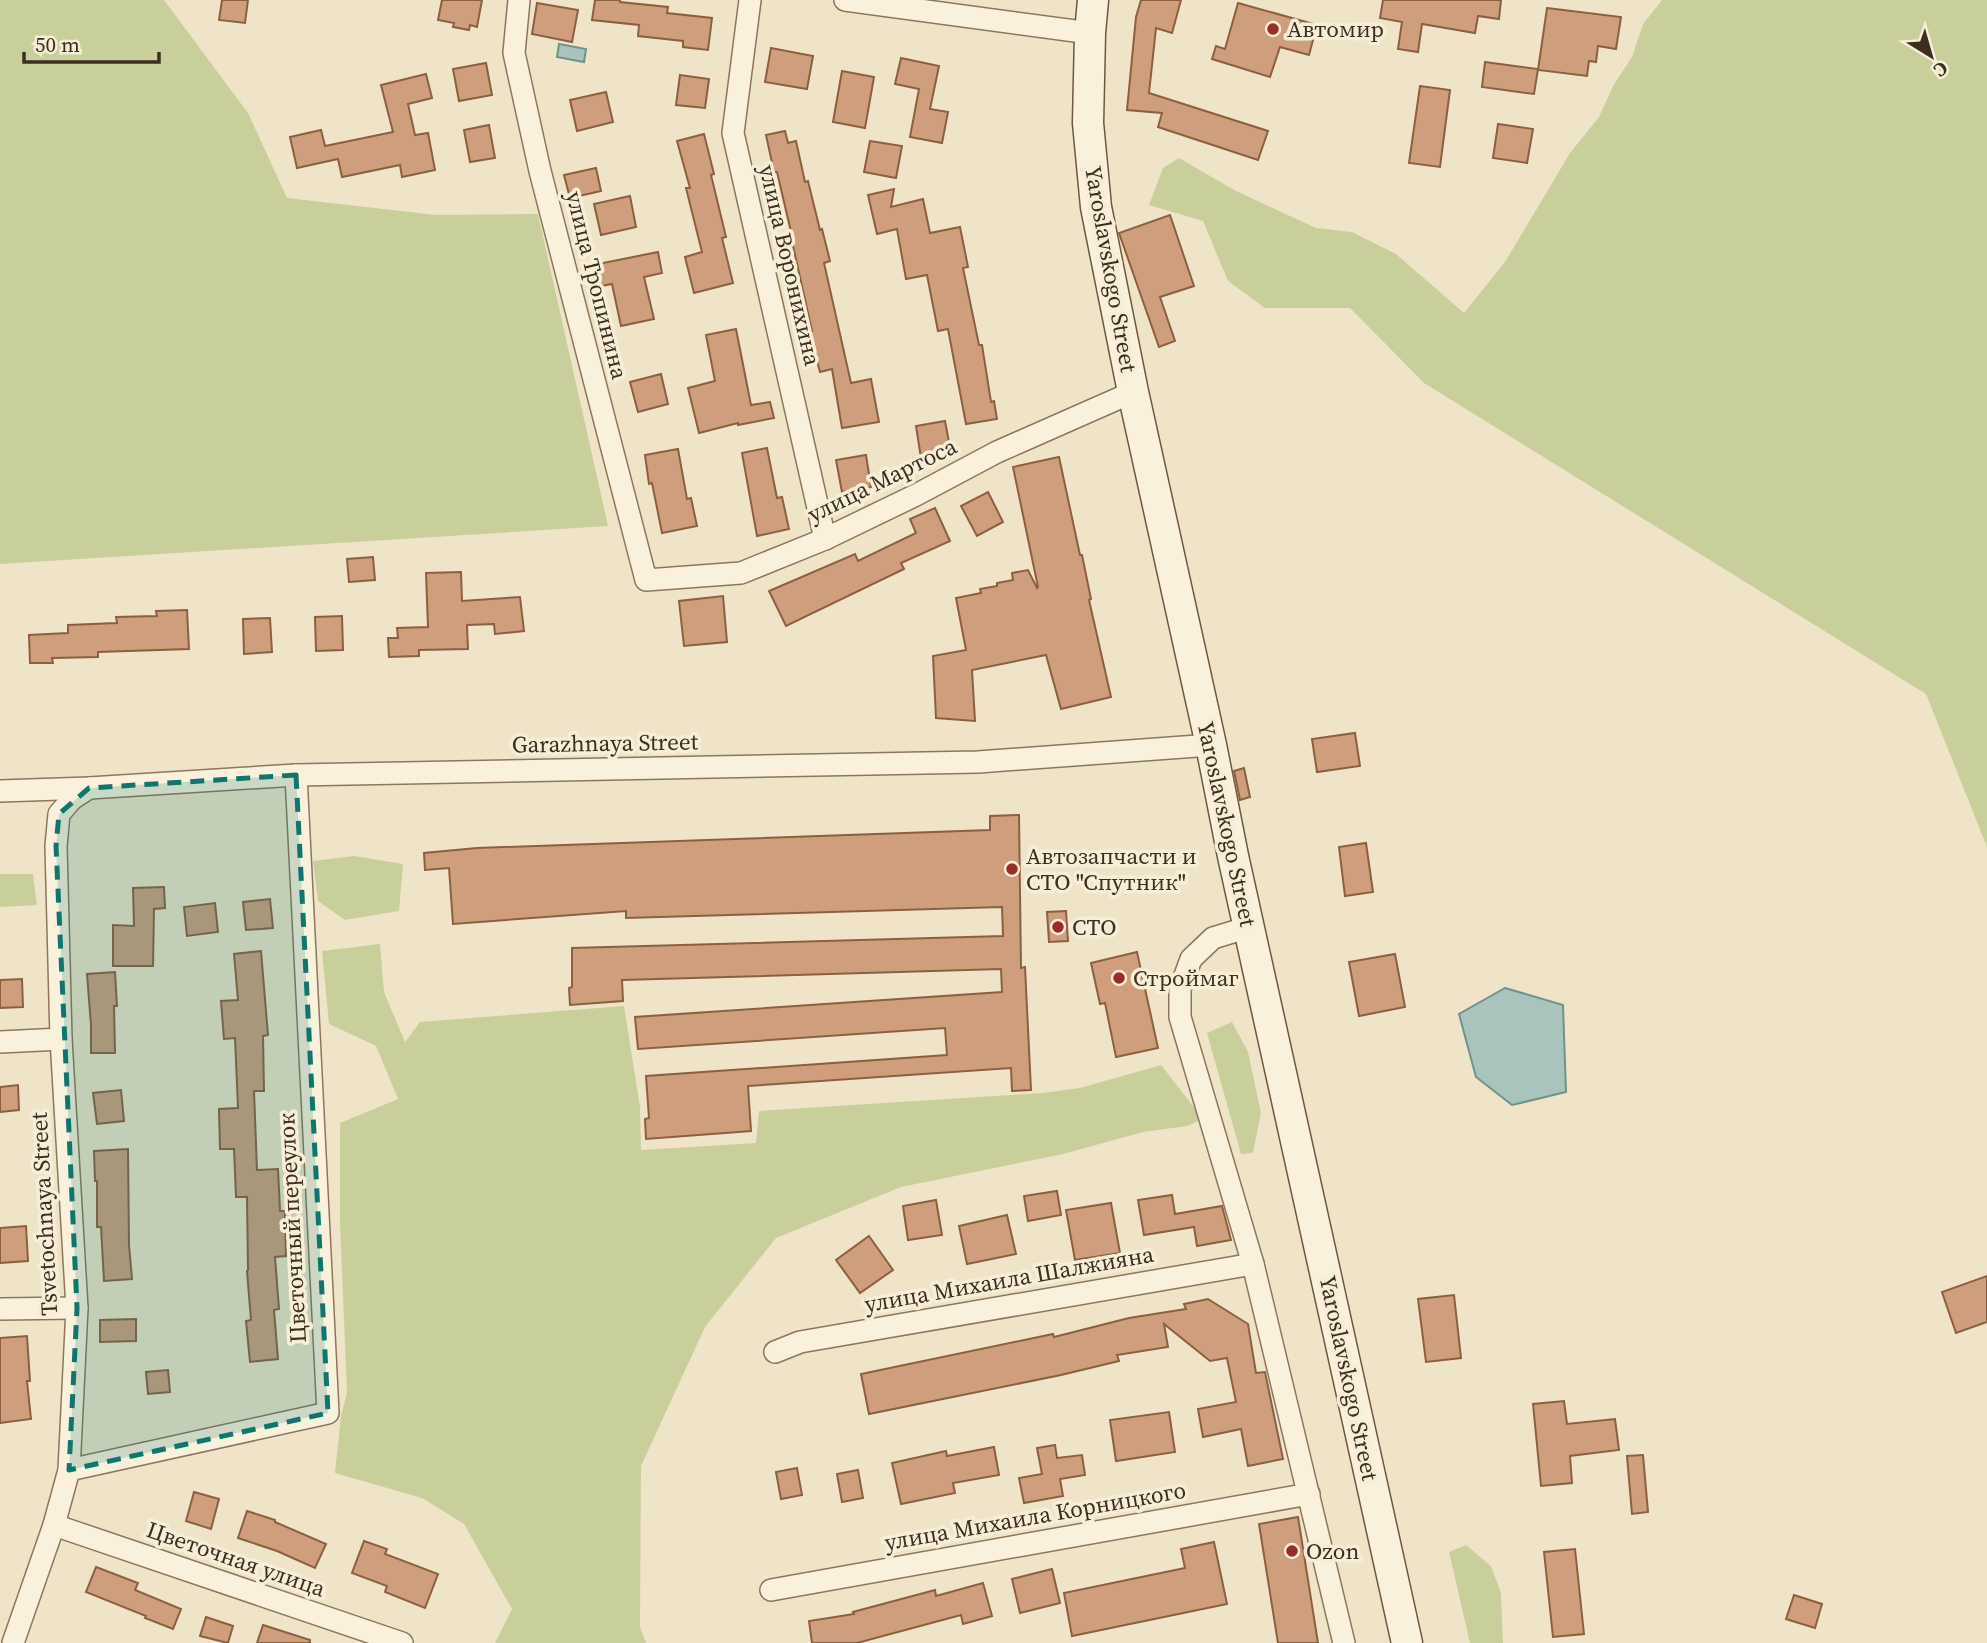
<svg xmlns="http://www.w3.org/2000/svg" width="1987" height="1643" font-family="'Source Serif 4',serif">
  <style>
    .green { fill: #c9cf9b }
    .water { fill: #a9c4bc; stroke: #6f938a; stroke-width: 2 }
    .building { fill: #cf9f7d; stroke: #8d5f41; stroke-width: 2 }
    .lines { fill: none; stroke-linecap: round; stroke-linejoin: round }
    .street-casing { stroke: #8d765c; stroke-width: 24 }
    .secondary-casing { stroke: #6f573f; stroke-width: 33 }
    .street { stroke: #faf1dc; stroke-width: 21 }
    .secondary { stroke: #faf1dc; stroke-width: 30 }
    .marked { fill: #0f766e; fill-opacity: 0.2; stroke: #0f766e; stroke-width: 5; stroke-dasharray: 14 9; stroke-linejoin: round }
    .poi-dot { fill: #9e2a2b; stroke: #f7eed8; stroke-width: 2.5 }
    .labels { text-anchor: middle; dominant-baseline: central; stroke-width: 7; stroke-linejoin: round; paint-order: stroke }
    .poi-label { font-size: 23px; fill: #3d2e20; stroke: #f7eed8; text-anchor: start }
    .street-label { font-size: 23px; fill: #3d2e20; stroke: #f7eed8 }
  </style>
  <rect width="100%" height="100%" fill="#f0e4c8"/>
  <g class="green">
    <path d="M0,0H164L248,113L287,198L436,215L538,214L608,526L0,564Z"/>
    <path d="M1662,0H1987V847L1926,694L1424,383L1350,308H1265L1228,281L1203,221L1149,205L1163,168L1179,158L1236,191L1316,228L1352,232L1396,254L1464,313L1505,262L1570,153L1599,117L1613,86L1632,57L1643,24Z"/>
    <path d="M354,856L403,864L399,911L345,920L318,901L313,861Z"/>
    <path d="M0,874H33L37,905L0,907Z"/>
    <path d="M380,944L384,992L405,1042L420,1022L624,1006L640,1107L641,1150L756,1143L759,1111L1043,1093L1080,1088L1161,1065L1203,1119L1187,1126L1143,1132L1063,1154L901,1187L776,1238L705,1327L641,1466L640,1627L646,1643H495L512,1609L464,1524L422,1498L335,1473L341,1416L347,1393L340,1222V1123L398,1099L376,1046L329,1024L322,951Z"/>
    <path d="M1232,1022L1248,1052L1261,1113L1253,1153L1241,1154L1207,1033Z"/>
    <path d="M1466,1545L1491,1566L1501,1593L1503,1643H1470L1449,1552Z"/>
  </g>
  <g class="water">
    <path d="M559,44L586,49L584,62L557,57Z"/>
    <path d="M1505,988L1563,1005L1566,1092L1512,1105L1476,1077L1459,1014Z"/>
  </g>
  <g class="building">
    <path d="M222,0H248L245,23L219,20Z"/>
    <path d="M442,0H482L477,27L470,25L469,30L453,27L454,23L438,20Z"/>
    <path d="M595,0H620V2L668,7L667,13L712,18L708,50L683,47V41L638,36L639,25L592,20Z"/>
    <path d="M1141,0H1181L1172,33L1156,28L1149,93L1268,131L1258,160L1158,127L1162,113L1127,110L1136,17Z"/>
    <path d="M1383,0H1501L1499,19L1478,16L1475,33L1422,24L1418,52L1398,49L1402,22L1380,18Z"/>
    <path d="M537,3L578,10L572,42L532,34Z"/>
    <path d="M1238,3L1317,25L1309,55L1280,47L1270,77L1212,59L1216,46L1225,49Z"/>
    <path d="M1547,8L1621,17L1616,49L1598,46L1596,62L1589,61L1587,76L1538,70Z"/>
    <path d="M771,48L813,56L807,89L765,82Z"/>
    <path d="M901,58L939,66L930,109L948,112L942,143L910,137L919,89L895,84Z"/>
    <path d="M1485,62L1538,69L1534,94L1482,87Z"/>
    <path d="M486,63L492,95L459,101L453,69Z"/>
    <path d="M842,71L874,77L865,128L833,122Z"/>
    <path d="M426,74L432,98L408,104L415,135L428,133L435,170L402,177L400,165L342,177L338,159L297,168L290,137L321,130L325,146L393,132L381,85Z"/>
    <path d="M680,75L709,79L705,108L676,105Z"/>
    <path d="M1420,86L1450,90L1440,167L1409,163Z"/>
    <path d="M606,92L613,122L577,131L570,100Z"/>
    <path d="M1498,124L1533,129L1527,163L1493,158Z"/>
    <path d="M489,125L495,158L470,162L464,130Z"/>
    <path d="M785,131L788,143L796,141L805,182L808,181L820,230L822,229L830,261L824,263L851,383L871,379L879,422L842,428L832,369L820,372L809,331H812L791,237L792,236L777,172H774L766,135Z"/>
    <path d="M704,134L714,174L711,175L726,237L722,238L733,283L694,293L685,257L702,252L686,188H690L677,141Z"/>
    <path d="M870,141L902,146L896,178L864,172Z"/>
    <path d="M596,168L601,191L570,198L564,175Z"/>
    <path d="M894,189L891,207L923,199L930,233L960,227L968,267L963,268L979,345H982L991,402L994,401L997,419L966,424L948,329L938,331L927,275L906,279L897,229L877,234L868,195Z"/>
    <path d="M630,196L636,227L601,235L594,204Z"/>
    <path d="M1170,215L1194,286L1160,297L1175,341L1159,347L1119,233Z"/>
    <path d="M658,252L662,273L644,277L654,319L621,326L612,284L592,288L588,266Z"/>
    <path d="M736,329L751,405L770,402L774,418L738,425V423L699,433L688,388L715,381L706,335Z"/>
    <path d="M661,374L668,404L638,412L630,382Z"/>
    <path d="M945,421L951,453L921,458L916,426Z"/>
    <path d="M767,448L777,498L782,497L789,529L757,536L742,453Z"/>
    <path d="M678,449L687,499L691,498L697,526L662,533L652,483L649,484L645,455Z"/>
    <path d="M866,455L871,487L842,492L836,460Z"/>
    <path d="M1059,457L1080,555H1082L1091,599L1089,600L1111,697L1061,709L1046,655L972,670L975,721L936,718L933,656L966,650L956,598L981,593L980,589L997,586V583L1013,580L1012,573L1028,570L1037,588L1038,587L1013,467Z"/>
    <path d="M988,492L1003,522L977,536L961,506Z"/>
    <path d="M935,508L950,541L901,563L904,569L786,626L769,591L855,554L858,561L916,533L910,519Z"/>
    <path d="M373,557L375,580L349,582L347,559Z"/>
    <path d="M461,572L462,601L520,597L524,631L495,634L494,624L467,625L468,649L419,650V656L389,657L388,638H398L397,628L428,627L426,573Z"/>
    <path d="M723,596L727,642L684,646L679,601Z"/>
    <path d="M187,610L189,649L98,652V657L52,658L53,663H30L29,635L68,633V625L117,623L116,617L157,616L156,611Z"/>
    <path d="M342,616L343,650L316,651L315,617Z"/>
    <path d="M270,618L272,652L244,654L243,619Z"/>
    <path d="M1355,733L1360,766L1317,772L1312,739Z"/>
    <path d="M1244,768L1250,797L1240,800L1234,771Z"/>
    <path d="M1019,815L1021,968L1025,967L1031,1090L1012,1091L1011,1068L748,1086L751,1131L646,1139L645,1119L649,1118L646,1076L947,1055L945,1028L638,1049L635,1017L1002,992L1001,969L622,980L623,1001L570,1005L569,988L572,987V948L1003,936L1002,907L626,918V911L453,924L449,868L425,870L424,853L477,848L990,830V816Z"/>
    <path d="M1366,843L1373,892L1345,896L1339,847Z"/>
    <path d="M164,887L165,908L154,909L153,966H113V925L134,926L133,888Z"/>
    <path d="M270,899L273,928L246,930L243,902Z"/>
    <path d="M215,903L218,932L187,936L184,907Z"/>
    <path d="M1066,911L1068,941L1049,942L1047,912Z"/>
    <path d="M261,951L268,1035L263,1036L264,1091H254L257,1170L278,1169L280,1211H285L286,1256L275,1257L279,1309L274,1310L278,1359L250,1362L246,1321L251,1320L247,1271L248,1270L247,1197H236L234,1149H220L219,1109L238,1108L235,1038L224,1039L221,1001L238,1000L234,954Z"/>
    <path d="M1137,952L1158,1048L1116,1057L1105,1003L1100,1004L1091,963Z"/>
    <path d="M1395,954L1405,1007L1359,1016L1349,962Z"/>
    <path d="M115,972L117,1006H114L115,1053H91V1025L87,974Z"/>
    <path d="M22,979L23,1007L0,1008V980Z"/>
    <path d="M18,1085L19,1110L0,1112V1087Z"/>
    <path d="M121,1090L124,1121L97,1124L93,1093Z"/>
    <path d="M128,1149L129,1245L132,1279L104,1281L101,1227H97V1181H95L94,1151Z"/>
    <path d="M1057,1191L1061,1215L1028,1221L1024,1196Z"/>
    <path d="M1172,1195L1175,1214L1222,1206L1231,1240L1197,1246L1194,1227L1144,1235L1138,1200Z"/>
    <path d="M936,1200L942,1235L908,1240L903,1206Z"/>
    <path d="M1111,1203L1120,1253L1075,1260L1066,1210Z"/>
    <path d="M1007,1215L1016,1254L967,1264L959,1226Z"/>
    <path d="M26,1226L28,1261L0,1263V1228Z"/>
    <path d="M869,1236L893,1270L860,1293L836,1260Z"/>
    <path d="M1987,1276V1322L1956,1333L1942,1292Z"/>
    <path d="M1454,1295L1461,1358L1426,1362L1418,1299Z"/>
    <path d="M1208,1299L1248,1324L1256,1373L1265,1372L1283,1459L1248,1466L1241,1429L1203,1437L1198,1409L1236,1402L1227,1358L1210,1361L1164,1324L1168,1347L1117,1355L1119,1361L1061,1375L869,1414L861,1374L1053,1334L1054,1337L1129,1318L1186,1309L1184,1304Z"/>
    <path d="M136,1319V1341L100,1342V1320Z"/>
    <path d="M27,1336L30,1381H27L31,1419L0,1423V1338Z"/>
    <path d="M168,1370L170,1392L148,1394L146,1372Z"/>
    <path d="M1564,1401L1567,1424L1615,1419L1619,1450L1570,1456L1572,1483L1541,1486L1533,1404Z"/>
    <path d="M1169,1412L1175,1452L1116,1461L1110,1420Z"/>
    <path d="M1055,1445L1057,1458L1082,1455L1085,1475L1060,1479L1063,1496L1024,1503L1019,1478L1042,1474L1037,1448Z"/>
    <path d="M994,1447L999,1475L953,1483L955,1493L901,1504L892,1463L946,1451L947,1456Z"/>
    <path d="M1643,1455L1648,1512L1632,1514L1627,1456Z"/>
    <path d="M797,1468L802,1495L781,1499L776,1472Z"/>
    <path d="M858,1470L863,1498L842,1502L837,1474Z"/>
    <path d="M194,1492L219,1499L211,1529L186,1521Z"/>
    <path d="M247,1511L275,1520V1522L326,1544L315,1568L277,1551L238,1538Z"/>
    <path d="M1298,1517L1318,1643H1278L1259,1524Z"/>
    <path d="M364,1541L387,1549L385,1554L438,1574L425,1608L385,1592L387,1586L352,1573Z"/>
    <path d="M1214,1542L1227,1604L1072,1636L1064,1593L1185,1568L1181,1549Z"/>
    <path d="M1575,1549L1584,1634L1553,1637L1544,1552Z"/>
    <path d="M96,1567L138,1583L135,1590L181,1609L173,1629L145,1618L146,1616L86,1592Z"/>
    <path d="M1052,1569L1060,1603L1020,1613L1012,1579Z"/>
    <path d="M983,1583L992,1616L963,1624L961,1615L857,1643H812L809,1621L854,1614L853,1612L935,1590L936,1596Z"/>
    <path d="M1794,1595L1822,1604L1815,1628L1786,1619Z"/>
    <path d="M206,1617L233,1626L228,1643L200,1636Z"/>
    <path d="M263,1625L310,1640V1643H257Z"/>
  </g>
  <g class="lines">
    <defs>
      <g id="street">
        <path d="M519,0L514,53L540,171L646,580L741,573L825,539L916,495L997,452L1133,392"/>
        <path d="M750,0L733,133L825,539"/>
        <path d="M845,0L1090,33"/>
        <path d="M0,791L89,788L296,775L978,762L1211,745"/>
        <path d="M1249,927L1213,938L1191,959L1180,989V1017L1253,1264L1344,1643"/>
        <path d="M0,1042L61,1039"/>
        <path d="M0,1309L77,1308"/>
        <path d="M775,1352L800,1342L1253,1264"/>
        <path d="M69,1470L328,1413L296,775"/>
        <path d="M54,1525L402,1643"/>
        <path d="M771,1590L1309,1494"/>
        <path d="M13,1643L54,1525L69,1470L77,1308L61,1039L56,846L59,814L72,799L89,788"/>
      </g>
      <path id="secondary" d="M1093,0L1090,33L1088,123L1096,207L1133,392L1211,745L1233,856L1407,1643"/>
    </defs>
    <use href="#street" class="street-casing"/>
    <use href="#secondary" class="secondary-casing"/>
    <use href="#street" class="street"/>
    <use href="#secondary" class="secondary"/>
  </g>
  <path class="marked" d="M296,775L328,1413L69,1470L77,1308L56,846L59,814L89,788Z"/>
  <g class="poi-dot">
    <circle cx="1273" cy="29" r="7"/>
    <circle cx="1012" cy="869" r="7"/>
    <circle cx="1058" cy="927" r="7"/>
    <circle cx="1119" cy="978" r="7"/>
    <circle cx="1292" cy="1551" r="7"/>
  </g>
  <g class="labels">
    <g class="poi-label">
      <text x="1287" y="29">Автомир</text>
      <text x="1026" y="856">Автозапчасти и<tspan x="1026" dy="26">СТО "Спутник"</tspan></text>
      <text x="1072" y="927">СТО</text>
      <text x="1133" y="978">Строймаг</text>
      <text x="1306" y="1551">Ozon</text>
    </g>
    <g class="street-label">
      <text transform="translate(790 265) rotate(77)">улица Воронихина</text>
      <text transform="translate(1111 269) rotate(80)">Yaroslavskogo Street</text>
      <text transform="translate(597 285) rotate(76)">улица Тропинина</text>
      <text transform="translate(882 480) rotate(-26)">улица Мартоса</text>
      <text transform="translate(605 743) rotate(-1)">Garazhnaya Street</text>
      <text transform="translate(1227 824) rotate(78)">Yaroslavskogo Street</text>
      <text transform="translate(44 1214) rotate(-93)">Tsvetochnaya Street</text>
      <text transform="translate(292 1228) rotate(-93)">Цветочный переулок</text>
      <text transform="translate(1009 1279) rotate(-10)">улица Михаила Шалжияна</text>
      <text transform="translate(1349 1378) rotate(78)">Yaroslavskogo Street</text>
      <text transform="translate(1035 1516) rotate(-10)">улица Михаила Корницкого</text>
      <text transform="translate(236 1559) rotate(19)">Цветочная улица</text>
    </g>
  </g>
  <g transform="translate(1931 56) rotate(143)" stroke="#f7eed8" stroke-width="5" paint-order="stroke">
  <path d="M0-5L12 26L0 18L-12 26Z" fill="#3d2e20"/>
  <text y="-10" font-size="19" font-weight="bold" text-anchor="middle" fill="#3d2e20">С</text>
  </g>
  <path d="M24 52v10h135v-10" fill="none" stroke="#3d2e20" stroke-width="3.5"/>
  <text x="35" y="52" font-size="21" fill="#3d2e20" stroke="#f7eed8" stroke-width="5" paint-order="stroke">50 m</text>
</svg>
